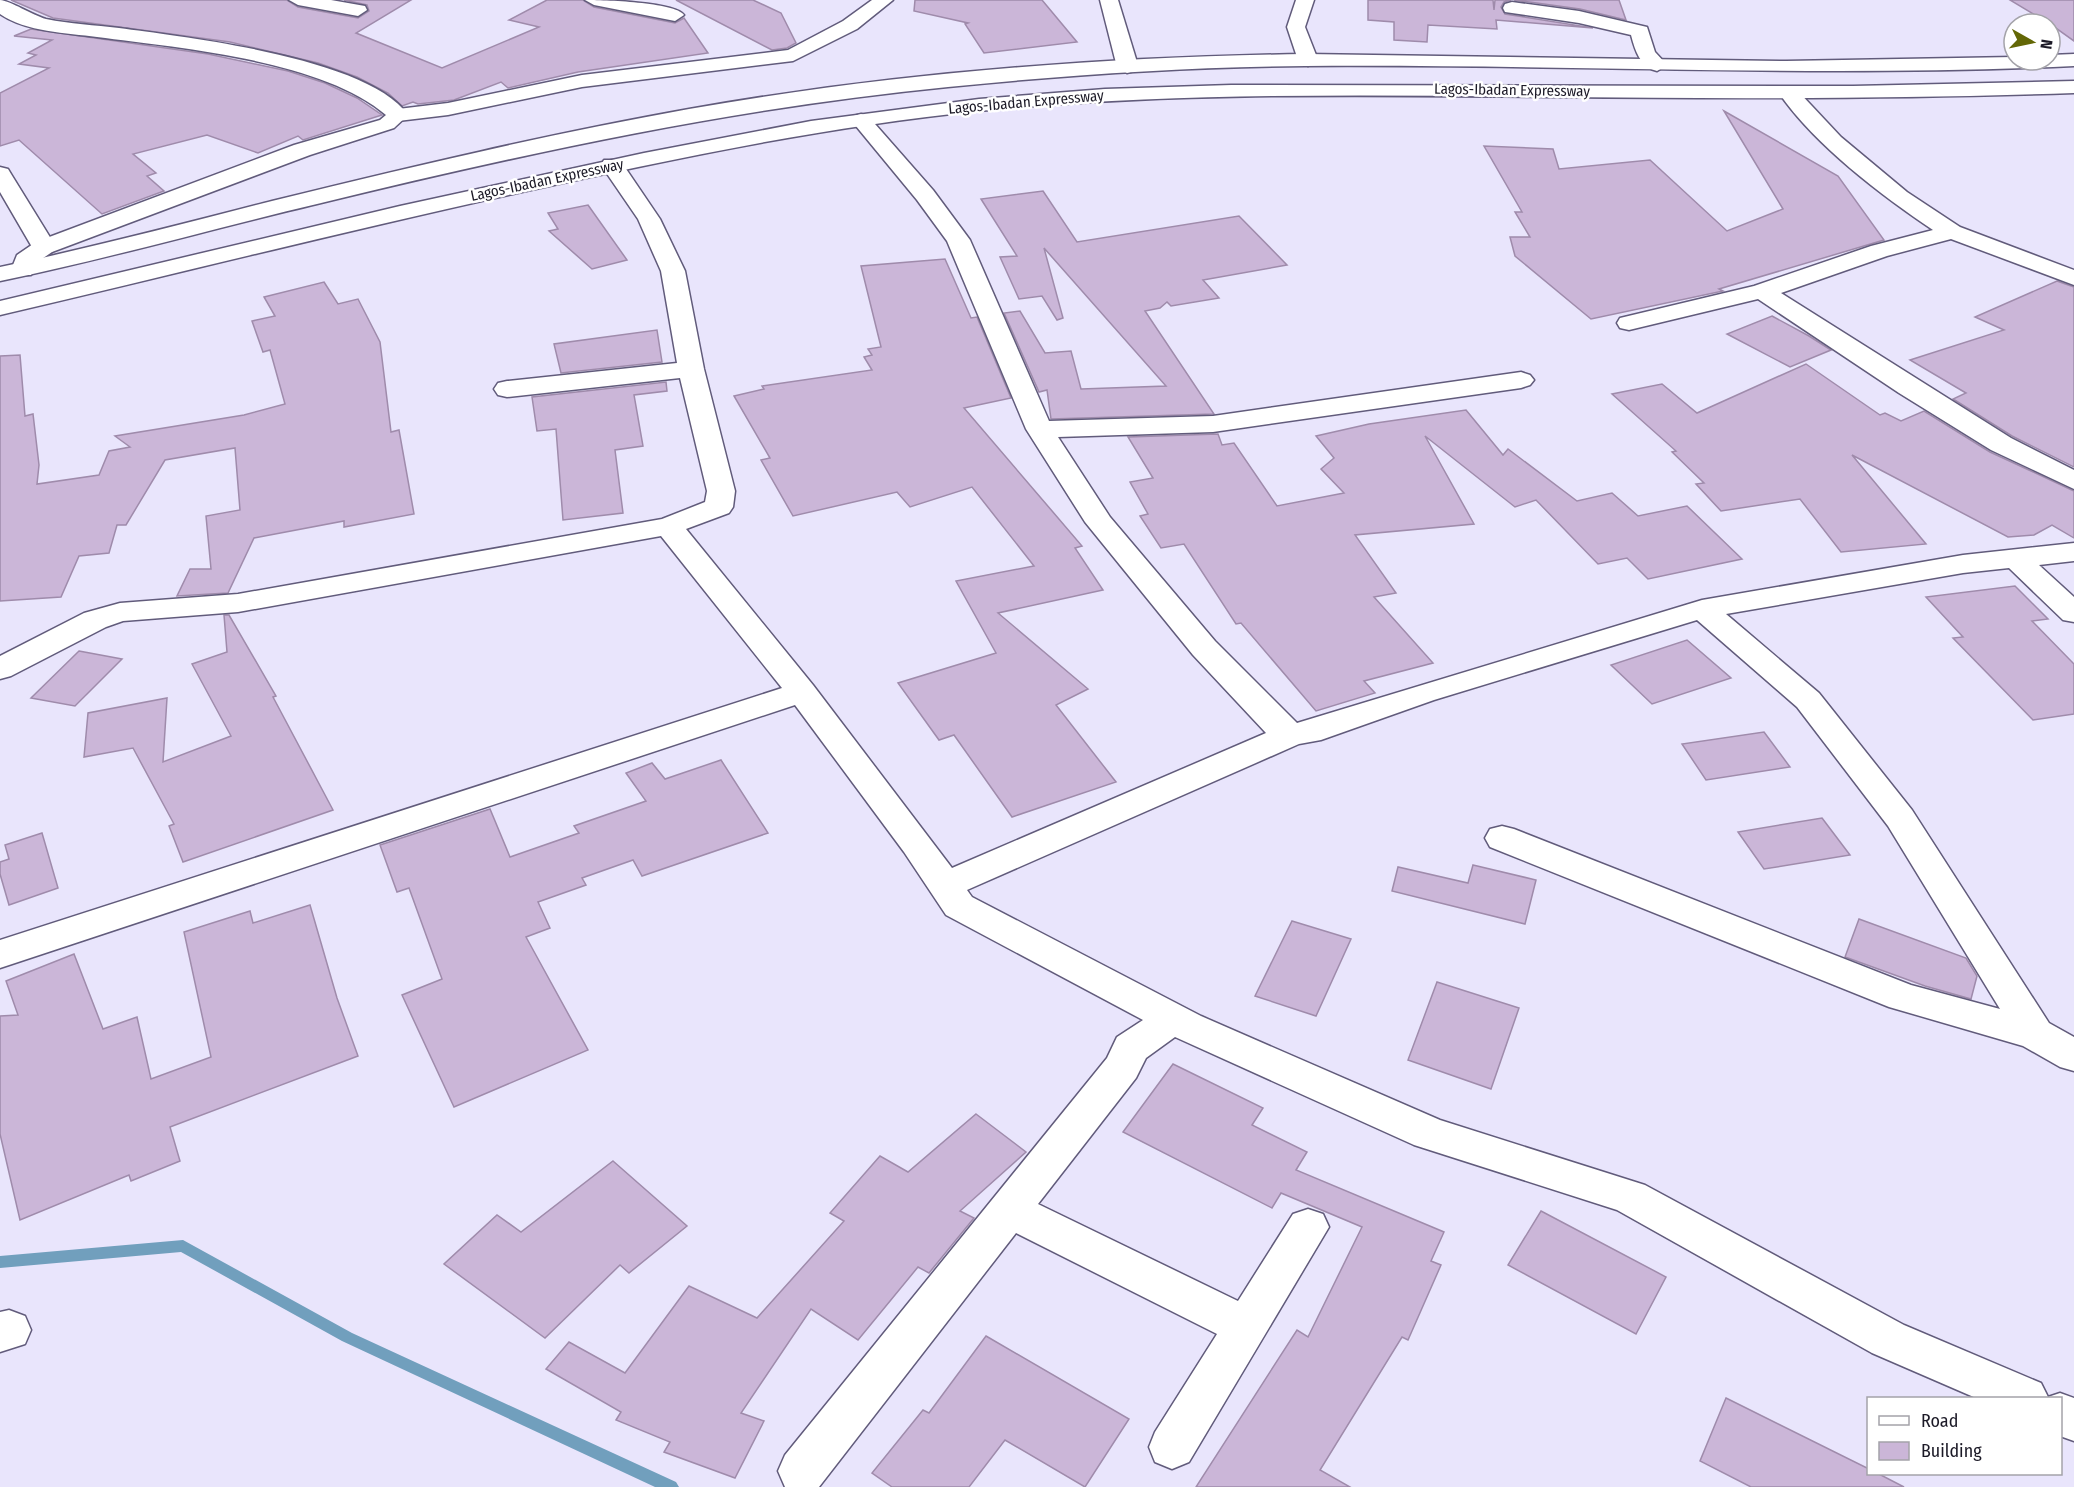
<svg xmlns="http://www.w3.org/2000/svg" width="2074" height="1487" font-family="'Fira Sans Condensed',sans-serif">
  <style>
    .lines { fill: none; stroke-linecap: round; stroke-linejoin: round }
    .stream { fill: #719fbd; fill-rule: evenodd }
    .building { fill: #cbb6d8; stroke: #9f8bab; stroke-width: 1.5 }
    .minor-casing { stroke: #615b7b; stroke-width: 3 }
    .major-casing { stroke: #615b7b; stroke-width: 3 }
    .highway-casing { stroke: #615b7b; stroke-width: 3 }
    .minor { fill: #fff; fill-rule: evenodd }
    .major { fill: #fff; fill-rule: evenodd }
    .highway { fill: #fff; fill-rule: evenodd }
    .labels { text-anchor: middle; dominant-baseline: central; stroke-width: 5; stroke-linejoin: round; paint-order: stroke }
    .far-street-label { font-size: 15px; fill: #1c1a27; stroke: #fff }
  </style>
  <rect width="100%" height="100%" fill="#e9e5fc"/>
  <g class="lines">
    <path class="stream" d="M183,1240L352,1333L676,1482L679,1487H655L342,1341L181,1252L0,1268V1256Z"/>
  </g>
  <g class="building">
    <path d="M11,0H287L298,7L358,18L369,11L367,5L344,0H411L356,33L442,68L539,27L509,20L547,0H583L594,7L675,23L684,18L708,53L578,72L508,88L501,82L454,100L418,104L413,102L402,106L388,93L357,77L318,63L230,42L53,18Z"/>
    <path d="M676,0H753L781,13L796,43L787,48L772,50Z"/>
    <path d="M915,0H1042L1077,42L984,53L965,24L968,23L914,11Z"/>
    <path d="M1368,0H1493L1494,10L1495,0H1511L1504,2L1501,7L1505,14L1593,28L1496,20L1497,29L1428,25L1427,42L1394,40V22L1368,20Z"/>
    <path d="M1514,0H1619L1626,20L1580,9Z"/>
    <path d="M2010,0H2074V41L2050,24Z"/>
    <path d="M31,29L208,54L288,71L325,83L357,98L382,115L303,140L298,136L258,153L207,135L133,154L156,173L147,176L164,191L102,214L19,140L0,146V93L49,68L19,64L36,55L28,53L52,40L14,36Z"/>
    <path d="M1724,111L1838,176L1884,240L1719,289L1723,291L1591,319L1515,256L1510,237H1530L1515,212H1522L1484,146L1553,149L1559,169L1650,160L1727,231L1783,209Z"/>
    <path d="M1043,191L1077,242L1239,216L1287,265L1203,280L1219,298L1171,306L1167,302L1160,308L1145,311L1214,414L1051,419L1047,390L1039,392L1004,313L1020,311L1045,353L1071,351L1081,389L1166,386L1044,248L1063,318L1057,320L1042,296L1019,299L1000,257L1017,256L981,199Z"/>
    <path d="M588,205L627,260L592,269L549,231L558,229L548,213Z"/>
    <path d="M945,259L971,318L977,317L1011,398L964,408L1082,546L1075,548L1103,590L998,613L1088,689L1056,705L1116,782L1012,817L954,735L939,740L898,683L996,653L956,581L1034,566L972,487L910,507L897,492L793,516L761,460L770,458L734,396L764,389L762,386L872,370L864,357L872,355L868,349L881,347L861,266Z"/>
    <path d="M2057,281L2074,287V467L2012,436L1953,399L1966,393L1910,360L2004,330L1975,317Z"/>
    <path d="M324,282L338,304L358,299L380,342L391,432L399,430L414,514L344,527V521L254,538L228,593L177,596L190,569H211L206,516L240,510L235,448L165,460L126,525H117L109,553L79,556L61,597L0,601V356L20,355L25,416L33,414L39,465L37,484L99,475L109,451L130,447L115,436L244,415L285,404L270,350L263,352L252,321L275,316L264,297Z"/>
    <path d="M1772,316L1809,336L1831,350L1790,367L1727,334Z"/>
    <path d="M657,330L662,362L561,373L554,344Z"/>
    <path d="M1806,364L1880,415L1885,413L1901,421L1924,411L1990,452L2074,491V538L2052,525L2034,535L2008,537L1852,455L1926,544L1841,552L1800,499L1721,511L1696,484L1704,483L1672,452L1676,451L1612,394L1662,384L1697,413Z"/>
    <path d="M666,382L667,391L634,395L643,446L615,450L623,513L563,520L556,429L537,431L532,397Z"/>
    <path d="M1466,410L1503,455L1508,449L1577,501L1612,493L1638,516L1687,506L1742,559L1648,579L1627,558L1598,564L1536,500L1515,507L1425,436L1474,524L1355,535L1396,593L1374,597L1433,663L1364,681L1375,693L1316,711L1241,623L1236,624L1184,544L1161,548L1140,516L1148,514L1130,482L1153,478L1128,437L1218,434L1222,445L1234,443L1277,506L1344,493L1321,469L1334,458L1316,436L1369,424Z"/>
    <path d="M2015,586L2048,619L2032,621L2074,664V714L2033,720L1953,638L1963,637L1926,597Z"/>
    <path d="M224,615H229L276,696L273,697L333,810L183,862L169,826L174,824L133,748L84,757L88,713L167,698L163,762L231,736L192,664L227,652Z"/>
    <path d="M1687,640L1731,678L1652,704L1611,665Z"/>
    <path d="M79,651L122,659L75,706L31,698Z"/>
    <path d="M1764,732L1790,767L1706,780L1682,744Z"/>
    <path d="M721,760L768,833L642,876L633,860L582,878L586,885L538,902L550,928L526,937L588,1050L454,1107L402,995L442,979L409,888L397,892L380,845L490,809L510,857L579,833L574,826L646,801L626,773L652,763L665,779Z"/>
    <path d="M1822,818L1850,855L1764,869L1738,832Z"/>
    <path d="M42,833L58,888L9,905L0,874V862L9,859L5,845Z"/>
    <path d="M1473,865L1536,880L1525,924L1392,891L1398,867L1468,883Z"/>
    <path d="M310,905L337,998L358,1056L170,1127L180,1161L131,1181L129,1175L20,1220L0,1134V1016L18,1015L6,981L74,954L103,1029L137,1017L151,1079L211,1057L184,932L250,911L253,923Z"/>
    <path d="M1859,919L1966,958L1977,976L1971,999L1925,986L1845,957Z"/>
    <path d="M1292,921L1351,939L1316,1016L1255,996Z"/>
    <path d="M1437,982L1519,1008L1491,1089L1408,1060Z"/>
    <path d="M1173,1064L1263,1108L1252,1125L1307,1152L1296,1170L1444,1232L1431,1261L1441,1265L1408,1340L1402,1337L1320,1470L1350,1487H1196L1297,1330L1308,1337L1362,1227L1281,1193L1272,1208L1123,1132Z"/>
    <path d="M976,1114L1026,1152L960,1211L974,1218L929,1273L918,1267L858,1340L811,1309L741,1413L764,1421L735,1478L664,1452L670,1442L616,1420L621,1412L546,1369L569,1342L625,1373L689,1286L757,1318L844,1221L830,1213L880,1156L908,1172Z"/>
    <path d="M613,1161L687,1226L629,1273L620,1265L545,1338L444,1264L497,1215L521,1232Z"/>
    <path d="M1541,1211L1666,1277L1636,1334L1508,1265Z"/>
    <path d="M986,1336L1129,1419L1085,1487L1005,1440L969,1487H892L872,1473L923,1410L929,1413Z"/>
    <path d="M1726,1398L1869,1469V1473H1877L1904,1487H1751L1700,1461Z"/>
  </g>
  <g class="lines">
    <defs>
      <g id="minor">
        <path d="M289,0H331L365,6L367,10L358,16L298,5Z"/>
        <path d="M585,0C603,0 675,2 684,15L675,21L594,5Z"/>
        <path d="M872,0H893L857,29L793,61L582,87L448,115L398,121L391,119L388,115L391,111L398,109L448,103L582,75L788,50L843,21Z"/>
        <path d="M1100,0H1118L1136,59L1137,67L1134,71L1127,73L1117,67Z"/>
        <path d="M1296,0H1314L1305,27L1318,60L1308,66L1298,60L1287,27Z"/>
        <path d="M1512,2L1579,11L1647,27L1655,52L1667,65L1657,71C1640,67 1635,50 1631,35L1579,23L1505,12L1503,8L1505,4Z"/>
        <path d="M1789,87L1796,89L1841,137L1907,192L1960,227L2074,270V285L1951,239L1887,256L1781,293L2011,438L2074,470V489L1991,450L1899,393L1758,299L1629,330L1620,328L1617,323L1620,318L1754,286L1871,246L1933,230C1881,195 1815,145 1779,93L1782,89Z"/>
        <path d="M861,114L868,116L933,190L970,240L1049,421L1213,416L1521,372L1530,375L1534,380L1530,385L1521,388L1213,432L1058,437L1110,517L1215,641L1297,723L1702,600L1963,555L2074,543V561L2039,565L2074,597V622L2063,620L2009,568L1963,573L1726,614L1819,693L1912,810L2049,1023L2074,1037V1071L2060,1067L2023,1046L1889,1007L1490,847L1485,838L1490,829L1502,826L1514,829L1911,985L2000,1009L1888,826L1797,707L1697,620L1434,700L1321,740L1299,744L967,890L972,897L1201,1016L1440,1120L1645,1185L1904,1325L2041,1383L2048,1397L2060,1393L2074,1398V1441L2060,1436V1398H1976L1872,1353L1617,1210L1414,1145L1175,1037L1146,1058L1136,1078L1038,1204L1238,1301L1293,1214L1308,1209L1323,1214L1329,1227L1189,1462L1172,1469L1155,1462L1149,1447L1155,1432L1217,1334L1016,1233L819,1487H785L778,1471L785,1455L1107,1058L1117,1037L1143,1020L946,915L904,852L795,705L0,968V940L782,688L661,536L238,612L123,621L106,627L11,676L0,679V656L84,613L120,603L238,594L662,519L705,502L707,491L680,378L507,397L498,395L494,389L498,383L507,381L677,363L661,271L638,219L601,165L604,160H620L660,219L685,271L704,369L735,491L733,507L729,513L686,529L813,685L952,868L1266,733L1193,655L1085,522L1026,429L947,241L917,200L851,120L854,116Z"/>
        <path d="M0,167L8,169L11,174L56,247L52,252H36L32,247L0,192Z"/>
        <path d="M9,1310L25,1316L31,1330L25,1344L0,1352V1312Z"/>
      </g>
      <path id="major" d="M0,0C11,1 32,15 46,19C70,24 95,25 119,28C186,37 369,58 408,115L394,128L310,155L52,252L36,263L31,275H15L11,270L17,255L36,242L294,145L380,120L386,115C322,60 180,48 97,37C67,33 26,32 0,14Z"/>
      <g id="highway">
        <path d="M1306,54L1786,61L2014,57V60H2050V55L2074,54V66C1818,78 1562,64 1305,66C1186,67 1067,75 948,87C734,108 526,153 317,204C211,229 107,259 0,281V267C91,248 182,224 272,201C410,167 549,134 689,109C892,73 1100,57 1306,54Z"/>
        <path d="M2074,81V93C1902,99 1730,99 1558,97C1365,95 1171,92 979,111C822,127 667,160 513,194C341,232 171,275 0,315V301L400,206L644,153L811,121L979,99L1105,89L1231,85L1853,86Z"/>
      </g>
    </defs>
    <use href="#minor" class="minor-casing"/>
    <use href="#major" class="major-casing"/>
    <use href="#highway" class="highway-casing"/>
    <use href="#minor" class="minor"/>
    <use href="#major" class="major"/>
    <use href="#highway" class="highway"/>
  </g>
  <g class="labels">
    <g class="far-street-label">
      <text transform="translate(1512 90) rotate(1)">Lagos-Ibadan Expressway</text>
      <text transform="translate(1026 102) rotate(-5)">Lagos-Ibadan Expressway</text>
      <text transform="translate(547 180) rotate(-12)">Lagos-Ibadan Expressway</text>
    </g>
  </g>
  <rect x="1867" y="1397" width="195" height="78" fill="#ffffff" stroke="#a4a3a9" stroke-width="1.5"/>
  <rect x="1879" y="1416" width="30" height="9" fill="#ffffff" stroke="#a4a3a9" stroke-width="1.5"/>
  <text x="1921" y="1427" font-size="18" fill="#1c1a27">Road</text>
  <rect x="1879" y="1442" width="30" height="18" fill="#cbb6d8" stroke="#a4a3a9" stroke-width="1.5"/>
  <text x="1921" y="1457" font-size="18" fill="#1c1a27">Building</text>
  <g transform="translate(2032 42) rotate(99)"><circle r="28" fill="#ffffff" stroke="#a4a3a9" stroke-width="1.5"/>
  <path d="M0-4.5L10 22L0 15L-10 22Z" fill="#636706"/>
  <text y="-9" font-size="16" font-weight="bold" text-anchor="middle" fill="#1c1a27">N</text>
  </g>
</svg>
